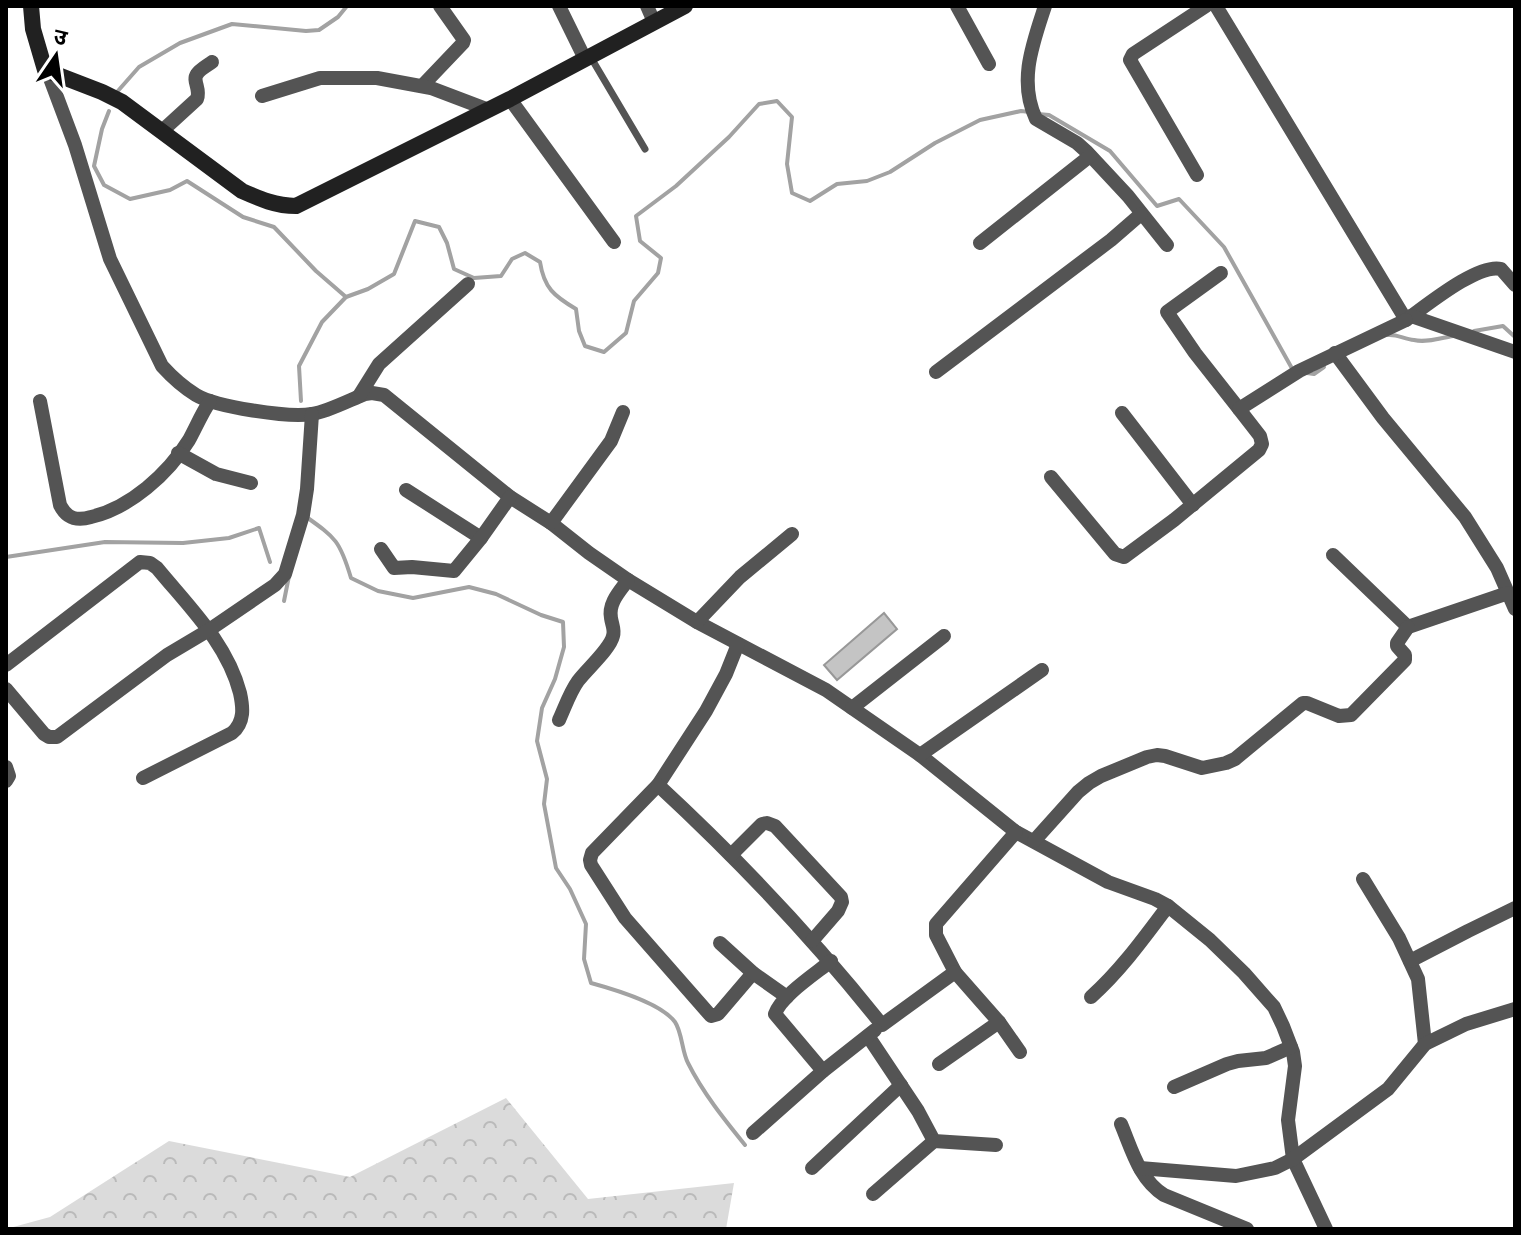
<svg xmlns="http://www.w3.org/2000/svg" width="1521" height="1235" font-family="Arial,'Noto Sans Devanagari',sans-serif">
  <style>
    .forest { fill: url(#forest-crowns) }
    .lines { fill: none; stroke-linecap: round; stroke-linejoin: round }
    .stream { stroke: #a2a2a2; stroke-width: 4 }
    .building { fill: #c4c4c4; stroke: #989898; stroke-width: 2 }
    .service { stroke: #545454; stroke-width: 7 }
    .minor { stroke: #545454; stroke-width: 14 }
    .secondary { stroke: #212121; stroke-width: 16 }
  </style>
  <defs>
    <pattern id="forest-crowns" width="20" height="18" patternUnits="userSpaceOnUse" patternTransform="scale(2)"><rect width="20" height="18" fill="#dbdbdb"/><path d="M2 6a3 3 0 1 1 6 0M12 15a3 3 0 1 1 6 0" fill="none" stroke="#bababa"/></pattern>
  </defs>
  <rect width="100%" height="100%" fill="#fff"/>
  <path class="forest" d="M506,1098L588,1199L734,1183L726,1229H6L50,1217L169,1141L350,1177Z"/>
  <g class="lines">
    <g class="stream">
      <path d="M117,92L139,67L180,43L232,24L306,31L319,30L338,17L347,6"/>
      <path d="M109,111L102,129L94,166L104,185L130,199L170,190L187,181L243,217L274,227L316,271L346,297"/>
      <path d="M1038,114L1049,115L1110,151L1157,206L1179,199L1224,247L1294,372"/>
      <path d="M1474,331L1503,326L1515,337"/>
      <path d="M1388,335C1397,334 1404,339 1414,340C1426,343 1441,338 1453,336"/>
      <path d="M1307,373L1314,374L1324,367"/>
      <path d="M301,401L299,366L322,322L346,297L368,289L394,274L415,221L439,227L447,243L454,269L474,278L501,276L512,259L525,253L540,262C544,288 554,296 576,309L579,331L585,346L604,352L626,333L634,301L658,273L661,258L640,241L636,216L676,186L729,137L759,104L777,101L792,117L787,164L792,193L810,201L837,184L867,181L890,172L935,143L980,120L1021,111L1030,112"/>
      <path d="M305,516C336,538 340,541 351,578L378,591L413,598L469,587L496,594L541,615L563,622L564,647L555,679L542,708L537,741L547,779L544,804L556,868L570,889L586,924L584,959L591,983C613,989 661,1003 675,1022C682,1032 682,1052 688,1063C703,1093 724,1119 745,1145"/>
      <path d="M6,557L105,542L183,543L229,538L259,528L270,562"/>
      <path d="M284,601L289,576"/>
    </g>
  </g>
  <path class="building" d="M884,613L897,629L837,680L824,665Z"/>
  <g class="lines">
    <path class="service" d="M590,56L645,149"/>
    <g class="minor">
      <path d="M559,6L585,59"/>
      <path d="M647,6L654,22"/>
      <path d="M957,6L989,64"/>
      <path d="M1045,6C1033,43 1018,81 1036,119L1077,143L1087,152L1128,196L1167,245"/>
      <path d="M1216,6L1406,320C1426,306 1478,263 1501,269L1515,285"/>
      <path d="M48,73L75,145L110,259L162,366C172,377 183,387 196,395C216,407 289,418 312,414C327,412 350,400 365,394L372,393L384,395L510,497L551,523L589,553L628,580L697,622L826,690L920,755L1016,832L1108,882L1155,899L1168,906L1210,940L1244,973L1274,1007L1283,1026L1293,1052L1295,1066L1288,1120L1293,1159L1326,1229"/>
      <path d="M422,86L463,43L464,40L440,6"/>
      <path d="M262,96L320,78H377L431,88L489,110"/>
      <path d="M510,99L614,242"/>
      <path d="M162,131L197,99C201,89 192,81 197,74C199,70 208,65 212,62"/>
      <path d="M1197,175L1130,60L1133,54L1206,6"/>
      <path d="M980,243L1090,156"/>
      <path d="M1221,273L1167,312L1195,353L1239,409"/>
      <path d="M1411,316L1515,352"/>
      <path d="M1335,353L1383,418L1465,517L1497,568L1515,609"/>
      <path d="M936,372L1111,240L1141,214"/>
      <path d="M359,396L379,364L468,284"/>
      <path d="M40,401L60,505C67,519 77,521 91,517C130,508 168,474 189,440C196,427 202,413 210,401"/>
      <path d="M1122,413L1193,505"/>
      <path d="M178,453L216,474L251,483"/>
      <path d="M1051,477L1115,554L1124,557L1174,520L1259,450L1262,444L1260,436L1239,409L1299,371L1406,320"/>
      <path d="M406,490L481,538"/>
      <path d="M551,523L611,441L623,412"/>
      <path d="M381,549L394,568L412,567L454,571L481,538L510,497"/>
      <path d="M1333,555L1408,627L1508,593"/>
      <path d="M697,622L740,577L792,534"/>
      <path d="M738,644L726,674L706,711L658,785L592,853L590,860L591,865L625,918L711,1016L718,1014L753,973"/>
      <path d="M6,665L140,562L150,563L157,568C189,607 227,643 240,693C243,707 245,722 232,733L143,778"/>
      <path d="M6,689L44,734L49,737H57L167,655L209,630L275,585L285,574L303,515L307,489L312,414"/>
      <path d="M852,708L944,636"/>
      <path d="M559,720C565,707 570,692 578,681C587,669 610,649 613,636C615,630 612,625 611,618C608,603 620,591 628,580"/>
      <path d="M920,755L1042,670"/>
      <path d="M6,767L9,776L6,781"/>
      <path d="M658,785C738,859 814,939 882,1025L955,972L936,935V924L1016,832"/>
      <path d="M1034,841L1078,792L1089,783L1101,776L1147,757L1157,755L1165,756L1202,768L1226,763L1235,759L1303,703H1307L1339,716L1351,715L1405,660V655L1397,646V643L1408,627"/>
      <path d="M731,855L762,824L767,823L775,826L841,897L842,902L838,911L812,941"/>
      <path d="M1363,879L1399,938L1418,979L1425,1044"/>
      <path d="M720,943L753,973L787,997"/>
      <path d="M1410,961L1468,931L1515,908"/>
      <path d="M1091,997C1121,970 1144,938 1168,906"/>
      <path d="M999,1022L1020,1052"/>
      <path d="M868,1036L918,1111L934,1141L996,1145"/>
      <path d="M939,1064L999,1022L955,972"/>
      <path d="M823,1071L775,1014C781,996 815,974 831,961"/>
      <path d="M1174,1087L1227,1064L1238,1061L1266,1058L1291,1047"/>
      <path d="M1121,1124C1132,1150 1139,1179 1164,1195L1247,1229"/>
      <path d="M753,1133L823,1071L875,1030"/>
      <path d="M812,1168L901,1085"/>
      <path d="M1140,1168L1236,1176L1275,1168L1293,1159L1388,1089L1425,1044L1466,1024L1515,1009"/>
      <path d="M873,1194L934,1141"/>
    </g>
    <path class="secondary" d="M31,6L33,29L45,70L102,92L122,102L242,191C260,199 276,206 296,206L510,99L685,6"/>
  </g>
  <rect width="1521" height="1235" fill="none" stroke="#000000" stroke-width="16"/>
  <g transform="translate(56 56) rotate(13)" stroke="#ffffff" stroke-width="6" paint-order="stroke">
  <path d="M0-6L14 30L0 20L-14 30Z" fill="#000000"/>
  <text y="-12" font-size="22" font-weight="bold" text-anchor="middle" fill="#000000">उ</text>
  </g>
</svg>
